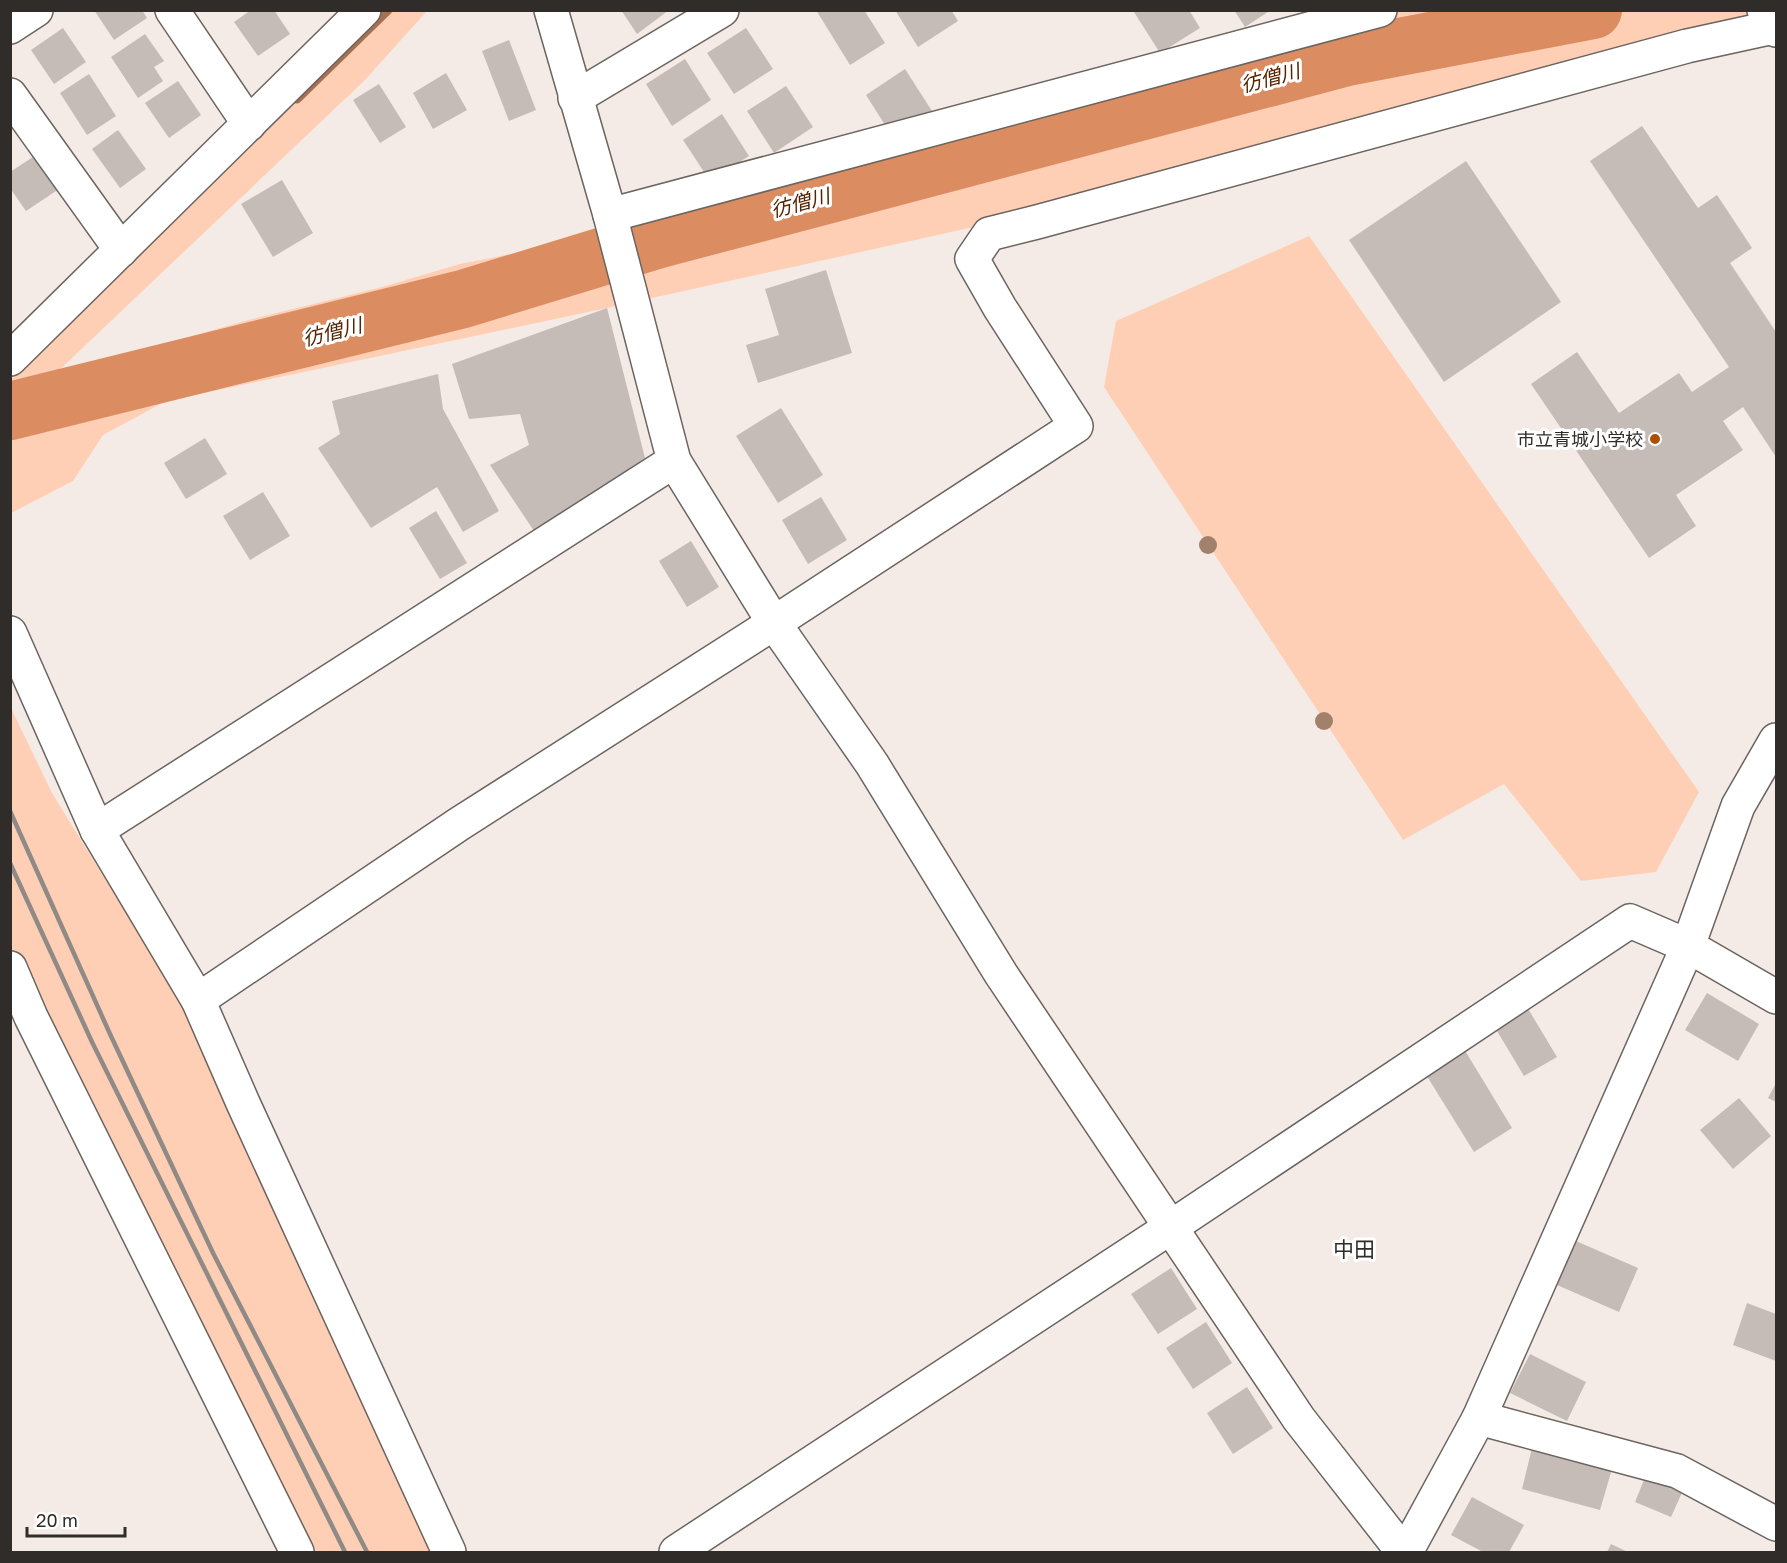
<svg xmlns="http://www.w3.org/2000/svg" width="1787" height="1563" font-family="'Golos Text','Noto Sans JP',sans-serif">
  <style>
    .green { fill: #fecfb5 }
    .lines { fill: none; stroke-linecap: round; stroke-linejoin: round }
    .stream { stroke: #a77050; stroke-width: 9 }
    .river { stroke: #db8d61; stroke-width: 58 }
    .building { fill: #c5bcb8 }
    .minor-casing { stroke: #6b6460; stroke-width: 36 }
    .tertiary-casing { stroke: #6b6460; stroke-width: 36 }
    .minor { stroke: #fff; stroke-width: 33 }
    .tertiary { stroke: #fff; stroke-width: 33 }
    .rail { stroke: #908a86; stroke-width: 4.5 }
    .tree { fill: #a2816c }
    .poi-dot { fill: #ad4e00; stroke: #fff; stroke-width: 2 }
    .labels { text-anchor: middle; dominant-baseline: central; stroke-width: 6; stroke-linejoin: round; paint-order: stroke }
    .poi-label { font-size: 18px; fill: #2f2c2a; stroke: #fff; text-anchor: end }
    .water-label { font-size: 20px; font-style: italic; fill: #552401; stroke: #fff }
    .quarter-label { font-size: 21px; fill: #2f2c2a; stroke: #fff }
  </style>
  <rect width="100%" height="100%" fill="#f4ebe6"/>
  <g class="green">
    <path d="M345,11H427L364,81L53,376L248,320L382,287L460,264L629,231L744,179L1389,11H1776L1218,173L607,308L166,401L103,435L73,481L11,513V347Z"/>
    <path d="M1309,236L1699,792L1656,872L1581,881L1504,784L1403,840L1104,387L1116,321Z"/>
    <path d="M10,706L52,793L243,1103L449,1552H298L62,1049L11,951Z"/>
  </g>
  <g class="lines">
    <path class="stream" d="M297,99L388,10"/>
    <path class="river" d="M10,411L463,299L656,240L1347,57L1593,10"/>
  </g>
  <g class="building">
    <path d="M94,10H142L147,18L114,40Z"/>
    <path d="M251,10H274L290,34L258,56L234,22Z"/>
    <path d="M621,10H669L637,34Z"/>
    <path d="M816,10H864L885,43L850,65Z"/>
    <path d="M895,10H951L958,21L918,47Z"/>
    <path d="M1136,10H1189L1200,28L1160,53L1134,12Z"/>
    <path d="M1234,10H1271L1245,27Z"/>
    <path d="M63,28L86,62L54,84L31,50Z"/>
    <path d="M746,28L773,69L734,94L707,53Z"/>
    <path d="M145,34L164,61L154,67L163,81L138,98L111,57Z"/>
    <path d="M509,40L536,110L509,121L482,51Z"/>
    <path d="M685,59L711,100L672,126L646,84Z"/>
    <path d="M905,69L932,111L892,136L866,95Z"/>
    <path d="M446,73L467,110L433,129L413,93Z"/>
    <path d="M89,74L116,116L87,135L60,93Z"/>
    <path d="M178,81L201,115L169,138L145,103Z"/>
    <path d="M379,84L406,127L380,143L353,100Z"/>
    <path d="M786,86L813,127L774,153L747,111Z"/>
    <path d="M722,114L749,156L710,181L683,140Z"/>
    <path d="M1642,126L1698,208L1717,195L1752,248L1730,263L1776,332V457L1743,407L1723,421L1743,450L1676,495L1696,526L1649,558L1531,384L1577,352L1619,413L1679,373L1692,392L1729,367L1590,161Z"/>
    <path d="M118,130L146,169L120,188L92,149Z"/>
    <path d="M36,155L59,189L26,211L10,188V172Z"/>
    <path d="M1466,161L1561,302L1444,382L1349,240Z"/>
    <path d="M282,180L313,233L273,257L241,204Z"/>
    <path d="M826,270L852,353L758,383L746,345L779,335L765,289Z"/>
    <path d="M607,308L645,458L538,537L490,465L529,445L520,414L469,419L452,364Z"/>
    <path d="M438,374L443,409L499,511L463,532L437,487L371,528L318,448L340,434L332,401Z"/>
    <path d="M781,408L823,475L778,503L736,436Z"/>
    <path d="M205,438L227,474L186,499L164,463Z"/>
    <path d="M263,492L290,536L250,560L223,516Z"/>
    <path d="M821,497L847,540L808,564L782,520Z"/>
    <path d="M436,511L467,563L440,579L409,528Z"/>
    <path d="M691,541L719,587L687,607L659,561Z"/>
    <path d="M1707,993L1759,1024L1738,1061L1685,1030Z"/>
    <path d="M1527,1007L1557,1057L1524,1076L1494,1026Z"/>
    <path d="M1464,1049L1512,1128L1474,1152L1425,1073Z"/>
    <path d="M1776,1083V1102L1768,1098Z"/>
    <path d="M1739,1098L1771,1136L1733,1169L1700,1130Z"/>
    <path d="M1576,1241L1638,1268L1619,1312L1557,1285Z"/>
    <path d="M1171,1268L1197,1309L1158,1334L1131,1294Z"/>
    <path d="M1747,1303L1776,1314V1361L1733,1345Z"/>
    <path d="M1206,1322L1232,1363L1193,1389L1166,1348Z"/>
    <path d="M1530,1354L1586,1382L1567,1421L1510,1393Z"/>
    <path d="M1247,1387L1273,1428L1233,1454L1207,1413Z"/>
    <path d="M1532,1448L1612,1469L1600,1510L1522,1489Z"/>
    <path d="M1648,1470L1685,1486L1671,1517L1635,1502Z"/>
    <path d="M1472,1497L1524,1525L1509,1552H1483L1451,1535Z"/>
    <path d="M1611,1544L1628,1552H1607Z"/>
  </g>
  <g class="lines">
    <defs>
      <g id="minor">
        <path d="M172,10L249,124"/>
        <path d="M551,10L610,215L674,461L774,623L872,764L1001,974L1299,1419L1403,1552"/>
        <path d="M10,27L36,10"/>
        <path d="M10,95L121,250"/>
        <path d="M575,98L722,10"/>
        <path d="M610,215L1380,10"/>
        <path d="M10,359L364,10"/>
        <path d="M10,633L97,830L198,1000L243,1103L449,1552"/>
        <path d="M97,830L674,461"/>
        <path d="M10,968L31,1017L297,1552"/>
        <path d="M198,1000L459,824L774,623L1076,426L1000,308L972,259L989,234L1037,222L1687,46L1774,27"/>
        <path d="M1479,1418L1677,1471L1776,1524"/>
        <path d="M676,1552L1171,1227L1630,921L1688,946L1776,997"/>
        <path d="M1406,1552L1479,1418L1688,946L1738,806L1776,740"/>
      </g>
      <path id="tertiary" d="M1764,10L1776,30"/>
    </defs>
    <use href="#minor" class="minor-casing"/>
    <use href="#tertiary" class="tertiary-casing"/>
    <use href="#minor" class="minor"/>
    <use href="#tertiary" class="tertiary"/>
    <g class="rail">
      <path d="M10,811L110,1034L213,1253L367,1552"/>
      <path d="M10,863L92,1042L345,1552"/>
    </g>
  </g>
  <g class="tree">
    <circle cx="1208" cy="545" r="9"/>
    <circle cx="1324" cy="721" r="9"/>
  </g>
  <circle class="poi-dot" cx="1655" cy="439" r="6"/>
  <g class="labels">
    <g class="poi-label">
      <text x="1643" y="439">市立青城小学校</text>
    </g>
    <g class="water-label">
      <text transform="translate(1270 77) rotate(-15)">彷僧川</text>
      <text transform="translate(800 202) rotate(-15)">彷僧川</text>
      <text transform="translate(332 331) rotate(-14)">彷僧川</text>
    </g>
    <g class="quarter-label">
      <text x="1354" y="1249">中田</text>
    </g>
  </g>
  <rect width="1787" height="1563" fill="none" stroke="#2f2c2a" stroke-width="24"/>
  <path d="M27 1527v9h98v-9" fill="none" stroke="#2f2c2a" stroke-width="3"/>
  <text x="36" y="1527" font-size="18" fill="#2f2c2a" stroke="#ffffff" stroke-width="4.5" paint-order="stroke">20 m</text>
</svg>
